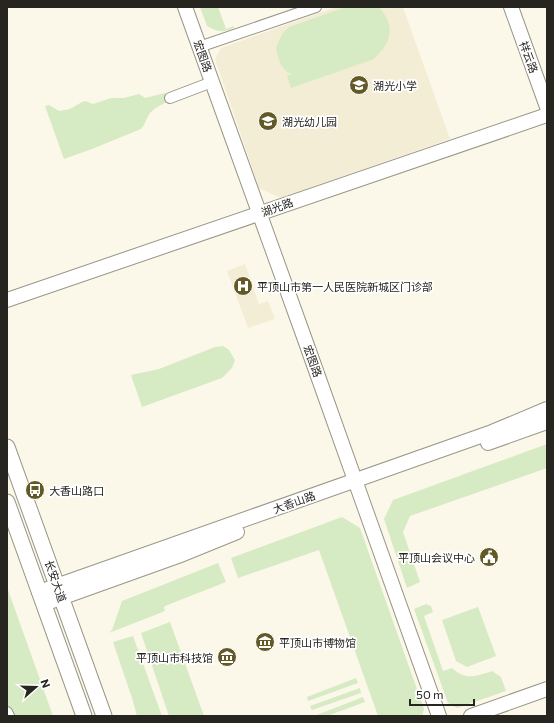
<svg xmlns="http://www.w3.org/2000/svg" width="554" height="723" font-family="Commissioner,'Noto Sans SC',sans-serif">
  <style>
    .built { fill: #f3edd6 }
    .green { fill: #d6eac3 }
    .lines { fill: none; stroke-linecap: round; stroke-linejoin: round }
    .street-casing { stroke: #999587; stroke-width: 12 }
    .secondary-casing { stroke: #999587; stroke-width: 16 }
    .primary-casing { stroke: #999587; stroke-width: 17 }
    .street { stroke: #fff; stroke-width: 10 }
    .secondary { stroke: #fff; stroke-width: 14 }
    .primary { stroke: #fff; stroke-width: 15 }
    .labels { text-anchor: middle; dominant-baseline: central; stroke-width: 3.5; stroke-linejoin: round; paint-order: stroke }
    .street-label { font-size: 11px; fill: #262520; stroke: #fff }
    .poi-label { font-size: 11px; fill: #262520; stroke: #fff; text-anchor: start }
  </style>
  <rect width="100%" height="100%" fill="#fcf8e9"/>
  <g class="built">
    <path d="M336,7H403L450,139L280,198L259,188L215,59L221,48Z"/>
    <path d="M245,264L259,304L268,301L275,319L248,328L227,271Z"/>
  </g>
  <g class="green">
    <path d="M200,7H218L226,29L234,26V28C221,33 219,32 207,26Z"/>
    <path d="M346,7H379C396,27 392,41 374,59L291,88L287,76L292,74C281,71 278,58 276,48L282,34L289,27Z"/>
    <path d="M165,93L169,101C163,104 156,107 151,112C147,116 146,123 141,129L92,149L64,159L45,106L49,105L59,111L70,109L82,102L85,101L93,104L111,98H124L139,94L145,98Z"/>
    <path d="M223,346L229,350L235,360L232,368L222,378L142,407L131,375L159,369L215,347Z"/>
    <path d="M547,444V468L410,516L403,532L420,582L407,588L384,519L393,500Z"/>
    <path d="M342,517L360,528L424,709L422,716H378L319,550L238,578L231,558Z"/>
    <path d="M218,563L226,582L165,606L164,608L165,611L109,633L112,630L122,601Z"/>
    <path d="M7,587L53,716H7Z"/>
    <path d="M426,604L431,606L433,612L424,616L443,671L452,668C466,681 477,676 492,671L501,677L506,691L457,708L448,703L414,609Z"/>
    <path d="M478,607L496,656L467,667L456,661L442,620Z"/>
    <path d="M170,622L204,716H169L141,633Z"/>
    <path d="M133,636L162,716H137L132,698L113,642Z"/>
    <path d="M356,678L358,683L308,701L307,697Z"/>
    <path d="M360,688L361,693L312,710L310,706Z"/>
    <path d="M363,697L365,702L327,716H314Z"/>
  </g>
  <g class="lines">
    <defs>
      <g id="street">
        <path d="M199,47L316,7"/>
        <path d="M170,98L212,82"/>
        <path d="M7,712L9,716"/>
      </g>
      <g id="secondary">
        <path d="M185,7L304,337L439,716"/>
        <path d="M511,7L547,107"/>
        <path d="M7,300L547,115"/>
        <path d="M488,443L547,422"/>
        <path d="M39,592L492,432L547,409"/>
        <path d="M44,604L178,556L237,532"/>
        <path d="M471,716L547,689"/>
      </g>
      <g id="primary">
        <path d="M7,447L104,716"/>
        <path d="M7,502L84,716"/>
      </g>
    </defs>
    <use href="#street" class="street-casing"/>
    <use href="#secondary" class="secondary-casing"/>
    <use href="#primary" class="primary-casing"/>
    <use href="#street" class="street"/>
    <use href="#secondary" class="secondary"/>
    <use href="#primary" class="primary"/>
  </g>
  <defs>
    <symbol id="school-disc" viewBox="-11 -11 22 22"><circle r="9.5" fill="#625926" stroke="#fff"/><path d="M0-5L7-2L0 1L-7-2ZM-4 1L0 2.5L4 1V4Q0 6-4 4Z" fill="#fff"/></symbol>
    <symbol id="hospital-disc" viewBox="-11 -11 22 22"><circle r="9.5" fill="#625926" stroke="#fff"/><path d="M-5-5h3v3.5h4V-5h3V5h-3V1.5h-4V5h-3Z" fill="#fff"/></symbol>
    <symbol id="bus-disc" viewBox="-11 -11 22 22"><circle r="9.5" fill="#625926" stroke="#fff"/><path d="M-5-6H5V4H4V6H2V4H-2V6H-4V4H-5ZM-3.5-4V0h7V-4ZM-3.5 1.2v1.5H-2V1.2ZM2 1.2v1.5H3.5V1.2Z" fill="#fff"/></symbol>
    <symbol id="civic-disc" viewBox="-11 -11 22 22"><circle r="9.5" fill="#625926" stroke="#fff"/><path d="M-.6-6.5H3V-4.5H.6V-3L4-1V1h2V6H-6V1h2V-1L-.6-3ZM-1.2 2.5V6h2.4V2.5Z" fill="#fff"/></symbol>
    <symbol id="museum-disc" viewBox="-11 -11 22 22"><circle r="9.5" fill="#625926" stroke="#fff"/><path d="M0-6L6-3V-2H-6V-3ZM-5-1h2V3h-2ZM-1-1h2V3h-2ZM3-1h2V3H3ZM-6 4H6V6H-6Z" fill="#fff"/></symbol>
  </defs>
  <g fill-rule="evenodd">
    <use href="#school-disc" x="348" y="74" width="22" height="22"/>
    <use href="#school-disc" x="257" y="110" width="22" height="22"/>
    <use href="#hospital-disc" x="232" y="275" width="22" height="22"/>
    <use href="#bus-disc" x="24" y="479" width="22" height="22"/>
    <use href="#civic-disc" x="478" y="546" width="22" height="22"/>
    <use href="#museum-disc" x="254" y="631" width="22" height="22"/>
    <use href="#museum-disc" x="216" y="646" width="22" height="22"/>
  </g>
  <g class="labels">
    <g class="street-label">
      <text transform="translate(203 56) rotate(70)">宏图路</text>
      <text transform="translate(529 57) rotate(70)">祥云路</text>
      <text transform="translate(277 207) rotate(-20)">湖光路</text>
      <text transform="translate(313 361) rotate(70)">宏图路</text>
      <text transform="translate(294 502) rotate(-20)">大香山路</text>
      <text transform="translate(56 581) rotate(71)">长安大道</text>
    </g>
    <g class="poi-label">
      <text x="373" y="85">湖光小学</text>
      <text x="282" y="121">湖光幼儿园</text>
      <text x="257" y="286">平顶山市第一人民医院新城区门诊部</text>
      <text x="49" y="490">大香山路口</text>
      <text x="475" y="557" text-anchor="end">平顶山会议中心</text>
      <text x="279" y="642">平顶山市博物馆</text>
      <text x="213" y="657" text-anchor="end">平顶山市科技馆</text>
    </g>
  </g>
  <rect width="554" height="723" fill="none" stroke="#262520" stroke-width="16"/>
  <g transform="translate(36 687) rotate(70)" stroke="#ffffff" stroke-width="3" paint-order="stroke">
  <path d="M0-3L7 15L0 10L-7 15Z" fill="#262520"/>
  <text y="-6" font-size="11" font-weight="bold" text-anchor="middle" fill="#262520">N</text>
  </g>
  <path d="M410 699v6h64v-6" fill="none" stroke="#262520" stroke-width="2"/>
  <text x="416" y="699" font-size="12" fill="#262520" stroke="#ffffff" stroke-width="3" paint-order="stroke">50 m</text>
</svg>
